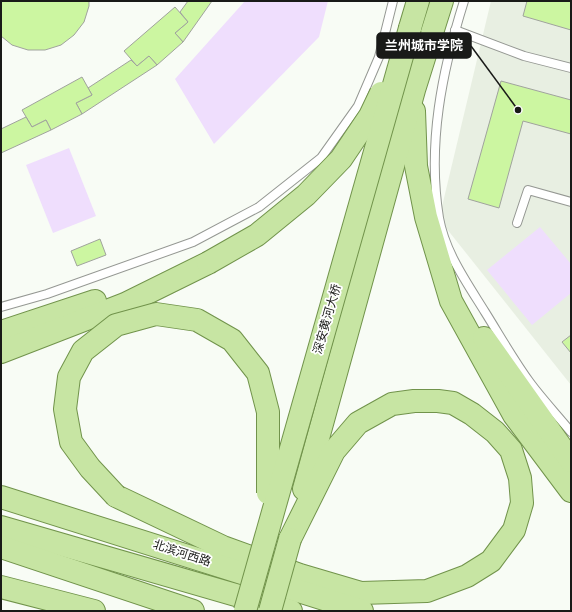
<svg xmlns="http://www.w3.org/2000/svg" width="572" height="612" font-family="'DM Sans','Noto Sans SC',sans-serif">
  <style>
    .built { fill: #e8efe2 }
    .green { fill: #efdefd }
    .building { fill: #ccf6a1; stroke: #a0a39d }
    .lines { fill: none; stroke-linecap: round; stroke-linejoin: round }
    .lane-casing { stroke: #959893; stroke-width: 10 }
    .primary-casing { stroke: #71934b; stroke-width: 24 }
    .lane { stroke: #fff; stroke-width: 8 }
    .primary { stroke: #c7e5a3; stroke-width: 22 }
    .primary-bridge-casing { stroke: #71934b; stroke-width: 24; stroke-linecap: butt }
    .primary-bridge { stroke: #c7e5a3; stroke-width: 22 }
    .labels { text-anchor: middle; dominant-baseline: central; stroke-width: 3.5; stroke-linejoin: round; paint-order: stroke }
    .street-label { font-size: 12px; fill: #191a18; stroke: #fff }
    .leader { fill: none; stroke: #191a18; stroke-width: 1.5 }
    .callout-dot { fill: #191a18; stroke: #fff; stroke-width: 1.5 }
    .callout { fill: #191a18; stroke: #191a18; stroke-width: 1.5 }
    .callout-label { font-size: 13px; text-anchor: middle; font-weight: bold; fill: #fff }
  </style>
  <rect width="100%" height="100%" fill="#f8fcf5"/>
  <path class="built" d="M491,1H571V385L439,219Z"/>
  <g class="green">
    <path d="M245,1H328L319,37L214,144L175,79Z"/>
    <path d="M69,148L96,216L53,233L26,165Z"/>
    <path d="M540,227L571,264V293L532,325L487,270Z"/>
  </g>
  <g class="building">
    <path d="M1,1H89V6L84,22L74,35L61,45L45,50H28L12,45L1,36Z"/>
    <path d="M188,1H212L183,42L175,33L188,22L180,12Z"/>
    <path d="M527,1H571V30L523,16Z"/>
    <path d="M175,7L188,22L175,33L183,42L157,65L149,56L137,66L124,51Z"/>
    <path d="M149,56L157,65L82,114L76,103L92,95L88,88L131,60L137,66Z"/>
    <path d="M82,77L92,95L76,103L82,114L51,130L46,120L32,127L22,110Z"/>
    <path d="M501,81L571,100V134L523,121L499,208L468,199Z"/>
    <path d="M26,117L32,127L46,120L51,130L1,153V129Z"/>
    <path d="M100,239L106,255L77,266L71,251Z"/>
    <path d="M571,335V353L562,342Z"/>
  </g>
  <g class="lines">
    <defs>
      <g id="lane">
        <path d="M464,1C442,71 427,144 439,218C445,252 467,283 485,312C500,336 514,361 531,384C543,400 558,416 571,432"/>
        <path d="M455,30L524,56L571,68"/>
        <path d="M517,223L528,190L571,202"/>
        <path d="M1,307L47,294L193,242L259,207L321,158L358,106L379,57L393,1"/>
      </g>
      <g id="primary">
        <path d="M410,28L418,1"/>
        <path d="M414,111L416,166L426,217L451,301L514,415L571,491"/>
        <path d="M1,332L95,301"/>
        <path d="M484,338L571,461"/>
        <path d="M1,352L125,304L208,263"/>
        <path d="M304,489L414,90L442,1"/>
        <path d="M116,496L223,547L300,575L361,593L427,591L467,576L491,561L514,530L522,503L520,478L511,450L495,432L472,414L453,403L438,401H414L392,404L358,423L334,451L290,539"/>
        <path d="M1,497L362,611"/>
        <path d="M1,527L291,611"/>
        <path d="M1,547L193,611"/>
        <path d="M1,587L94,611"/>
      </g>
    </defs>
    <use href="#lane" class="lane-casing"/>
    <use href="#primary" class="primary-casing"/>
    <use href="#lane" class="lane"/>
    <use href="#primary" class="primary"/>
    <defs>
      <g id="primary-bridge">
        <path d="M208,263L257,235L306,195L341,159L370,116L381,93"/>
        <path d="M116,496L90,468L71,442L65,409L69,377L83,351L116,325L156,314L197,320L232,340L258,373L268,412V493"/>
        <path d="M245,611L410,28"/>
        <path d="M270,611L290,539"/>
      </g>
    </defs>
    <use href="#primary-bridge" class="primary-bridge-casing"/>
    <use href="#primary-bridge" class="primary-bridge"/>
  </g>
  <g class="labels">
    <g class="street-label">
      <text transform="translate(327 319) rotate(-74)">深安黄河大桥</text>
      <text transform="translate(182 553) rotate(18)">北滨河西路</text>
    </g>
  </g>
  <path class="leader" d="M518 110L471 46"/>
  <circle class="callout-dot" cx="518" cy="110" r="4"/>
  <rect class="callout" x="377" y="33" width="94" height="25" rx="4"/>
  <g class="callout-label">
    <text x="424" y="50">兰州城市学院</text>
  </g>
  <rect width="572" height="612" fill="none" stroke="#191a18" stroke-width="4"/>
</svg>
